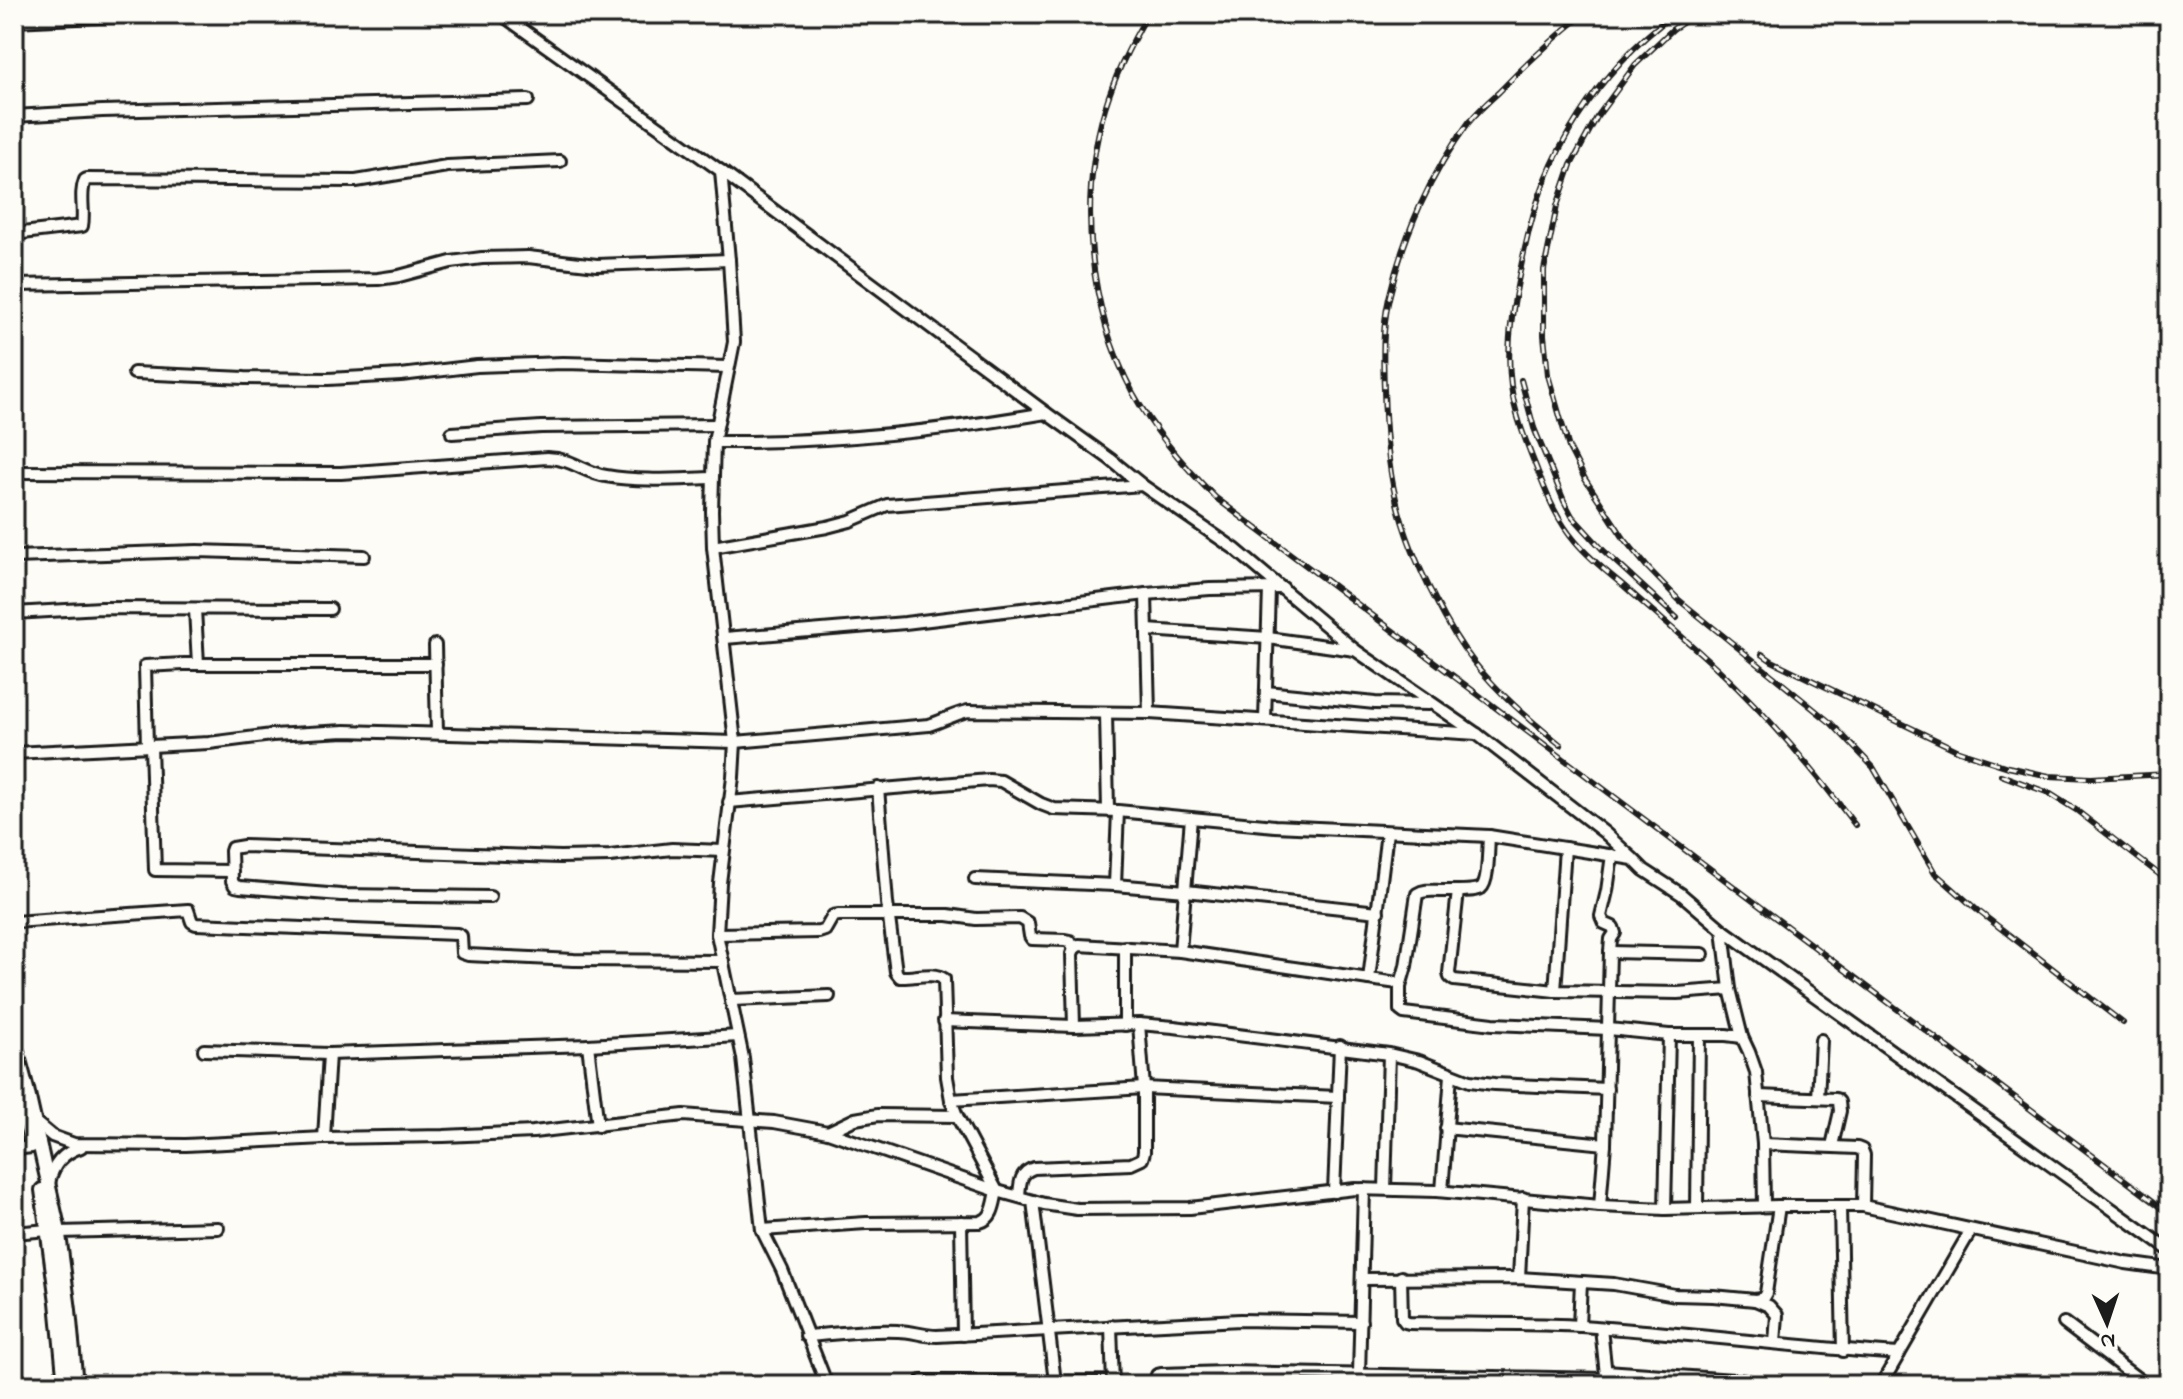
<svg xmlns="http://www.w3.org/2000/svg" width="2183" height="1399" font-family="'Indie Flower',sans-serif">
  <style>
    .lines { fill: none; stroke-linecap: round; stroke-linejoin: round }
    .minor-casing { stroke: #1c1c1c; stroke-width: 16 }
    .major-casing { stroke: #1c1c1c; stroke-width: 18 }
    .minor { stroke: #fdfcf7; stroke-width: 10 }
    .major { stroke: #fdfcf7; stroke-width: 12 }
    .rail-casing { stroke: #1c1c1c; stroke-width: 6 }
    .rail { stroke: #fdfcf7; stroke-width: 3; stroke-dasharray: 9; stroke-linecap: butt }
  </style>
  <rect width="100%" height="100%" fill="#fdfcf7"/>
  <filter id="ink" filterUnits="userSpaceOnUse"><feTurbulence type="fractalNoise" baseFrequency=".0125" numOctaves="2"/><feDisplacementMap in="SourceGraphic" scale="16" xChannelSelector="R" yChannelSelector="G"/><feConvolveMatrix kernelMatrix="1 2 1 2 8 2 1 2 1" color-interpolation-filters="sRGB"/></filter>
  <g filter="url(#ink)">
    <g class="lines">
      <defs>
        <g id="minor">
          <path d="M501,14L721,171L729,260L734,342L714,442L712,511L713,547L735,742L733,777L720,883L717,934L743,1058L762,1230L782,1270L827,1385"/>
          <path d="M14,21L162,14"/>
          <path d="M14,116L102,111L528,100"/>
          <path d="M721,171L1046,413L1110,459L1142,485L1235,549L1355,650L1477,734L1605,833L1632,858"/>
          <path d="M14,234L82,226C85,211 79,194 85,180L87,179L356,181L447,166L560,161"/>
          <path d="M14,285L378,279L399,276L451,262L482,258L528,257L597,265L729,260"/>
          <path d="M134,373L245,378L328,379L401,375L477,366L563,363L728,367"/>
          <path d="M452,433L541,427L717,425"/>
          <path d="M714,442C826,443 936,432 1046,413"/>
          <path d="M14,472L341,473L547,458C574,459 582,472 606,476C640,482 677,479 712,478"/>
          <path d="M713,547L827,527L850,521L887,505L1142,485"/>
          <path d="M14,557L197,551L364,556"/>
          <path d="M1146,594L1149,713"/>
          <path d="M195,609L198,664"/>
          <path d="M14,613L101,608L330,609"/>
          <path d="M1147,630L1268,638L1355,650"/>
          <path d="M725,638L905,623L1146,594L1210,589L1283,588"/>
          <path d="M435,645L437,733"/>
          <path d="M1266,692L1375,703L1429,704"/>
          <path d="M1106,713L1108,810"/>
          <path d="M1265,720L1269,589"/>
          <path d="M147,746L145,666L184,664H436"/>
          <path d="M151,746L155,870L232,871"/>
          <path d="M14,753L209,743L272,735L345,731L735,742L929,725C943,721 954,714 968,711L1149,713L1477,734"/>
          <path d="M729,802L989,780L1001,781L1041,804L1054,809L1118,811L1275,826L1489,836L1633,859L1644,870L1681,894L1723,930L2169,1250"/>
          <path d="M1387,832L1369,979L1398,983L1400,987V1010L1404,1013L1493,1024L1609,1029L1669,1035H1726L1742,1037"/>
          <path d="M975,879L1115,885L1186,891L1378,912"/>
          <path d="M1115,885L1118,811"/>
          <path d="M1458,891L1449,973L1450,977L1454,980L1555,991L1678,993L1730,989"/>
          <path d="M490,897L341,895L240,887L235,886L232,881L231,851L232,848L244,846L560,857L610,856L672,849L723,851"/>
          <path d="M14,922L188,910L192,922L196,924L457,934L461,936L462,953L468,955L574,960L723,961"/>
          <path d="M1723,930L1730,989L1742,1037L1749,1052L1756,1072L1763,1144L1764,1206"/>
          <path d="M717,934L819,932L825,930L833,916L839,915H948L976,919L1020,918L1028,923L1030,936L1032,939L1065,940L1070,941L1074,949"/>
          <path d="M1180,951L1191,818"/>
          <path d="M1610,952L1703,954"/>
          <path d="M1400,987L1406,966L1417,894C1425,889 1433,891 1442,891C1451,891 1475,892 1481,888C1489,882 1488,847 1489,836"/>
          <path d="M1555,991L1565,848"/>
          <path d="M732,1000L829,996"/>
          <path d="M944,1021L1074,1026L1139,1024L1174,1027L1389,1054L1419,1061L1470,1081L1494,1084L1607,1089"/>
          <path d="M1125,1025V947"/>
          <path d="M1074,1026L1072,954L1074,949L1079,945L1180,951L1369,979"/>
          <path d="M588,1045L598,1126"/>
          <path d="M204,1050L329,1054L588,1045L738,1036"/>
          <path d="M1758,1096L1836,1099L1839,1102L1840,1111L1832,1146"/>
          <path d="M1818,1098L1821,1040"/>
          <path d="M951,1100L1144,1088L1338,1097"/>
          <path d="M34,1121L52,1136L74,1144L186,1145L324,1138L444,1136L533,1132L684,1115L720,1118L774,1122L828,1132L997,1191L1044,1204L1077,1209L1190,1208L1355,1189L1437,1191L1600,1206L1665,1209L1779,1206H1863L2126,1263L2169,1269"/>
          <path d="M1446,1128L1605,1144"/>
          <path d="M828,1132L855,1119L878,1115L957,1116"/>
          <path d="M324,1138L329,1054"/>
          <path d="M1763,1144L1857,1148L1862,1150L1864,1155L1863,1206"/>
          <path d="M14,1149L32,1147"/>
          <path d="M49,1184C52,1166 62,1153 81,1147"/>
          <path d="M1385,1189L1389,1054"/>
          <path d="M1442,1191L1451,1075"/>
          <path d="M1334,1192L1340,1046"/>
          <path d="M1019,1196C1020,1183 1020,1172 1034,1168L1131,1164L1142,1159L1144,1152V1088L1139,1024"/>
          <path d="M1033,1201L1055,1382"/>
          <path d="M1600,1206L1605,1144L1610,952L1611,939L1615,933L1613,927L1604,923L1601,916L1607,891L1612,855"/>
          <path d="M1840,1206L1843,1351"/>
          <path d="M1697,1208L1699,1036"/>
          <path d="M1665,1209L1669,1035"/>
          <path d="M961,1222L963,1335"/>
          <path d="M762,1230L866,1223L980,1222C994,1218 994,1203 997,1191L957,1116L951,1100L947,1077L944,979C933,971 914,978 900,977L896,972L887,903L878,788"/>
          <path d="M59,1232L218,1228"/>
          <path d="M14,1233L48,1230"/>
          <path d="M1401,1277L1402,1318L1405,1322L1409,1323C1467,1324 1524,1323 1581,1326C1688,1333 1793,1347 1899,1354"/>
          <path d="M1519,1278L1523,1198"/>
          <path d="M1362,1279L1519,1278L1614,1284L1675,1295L1713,1296L1755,1300L1763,1298L1766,1293L1779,1206"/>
          <path d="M1755,1300L1769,1306L1777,1315L1775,1343"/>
          <path d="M2064,1323L2146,1385"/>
          <path d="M1111,1326L1113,1385"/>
          <path d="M1579,1326L1581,1282"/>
          <path d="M1601,1328L1606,1375"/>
          <path d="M806,1336C836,1334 868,1329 898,1331C912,1331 923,1336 937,1336L1240,1320L1361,1322"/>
          <path d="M1606,1371L1748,1381"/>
          <path d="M1359,1374L1364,1189"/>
          <path d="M922,1381L1113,1382"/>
          <path d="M1154,1385L1157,1375L1161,1374L1226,1372L1607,1379"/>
          <path d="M1881,1385L1971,1230"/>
        </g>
        <g id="major">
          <path d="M14,1041L27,1089L58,1227L69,1310L76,1385"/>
          <path d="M14,1078L30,1141"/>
          <path d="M42,1190L57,1302L65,1385"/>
        </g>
      </defs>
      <use href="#minor" class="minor-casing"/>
      <use href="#major" class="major-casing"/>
      <use href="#minor" class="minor"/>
      <use href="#major" class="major"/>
      <defs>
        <g id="rail">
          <path d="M1148,14C1131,43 1115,75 1105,108C1078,200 1088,308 1133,393C1155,433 1185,467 1216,498L2169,1213"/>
          <path d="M1674,14C1598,71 1544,154 1525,248C1515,293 1505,340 1511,386C1515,416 1527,444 1538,472C1548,497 1557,520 1575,541C1589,558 1607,572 1624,586C1655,614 1688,641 1719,670C1769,717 1814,770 1855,825"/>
          <path d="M1696,14L1673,29L1635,65L1597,117L1571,165L1557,206L1544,270V335L1548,375L1569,448L1585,479L1625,540L1648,568L1679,600L1831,723L1873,767L1935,873L1977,910L2123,1023"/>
          <path d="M1521,380L1534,428L1564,501L1572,516L1604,551L1677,618"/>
          <path d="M1762,654L1772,661L1959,751L2008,767L2049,776L2091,778L2169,774"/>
          <path d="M1561,745C1530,720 1498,693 1473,661C1458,642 1446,621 1435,599C1396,525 1386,472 1384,389C1383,359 1382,328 1389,298C1403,236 1431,173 1469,122C1478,111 1489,101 1499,92C1526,64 1554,38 1584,14"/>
          <path d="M2001,775L2049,793L2076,810L2169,882"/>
        </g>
      </defs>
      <use href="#rail" class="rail-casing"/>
      <use href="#rail" class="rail"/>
    </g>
  </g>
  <rect width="2183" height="1399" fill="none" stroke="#fdfcf7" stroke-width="48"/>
  <rect x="24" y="24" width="2135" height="1351" fill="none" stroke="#1c1c1c" stroke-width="3" filter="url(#ink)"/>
  <g transform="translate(2107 1323) rotate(177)" stroke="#fdfcf7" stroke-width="6" paint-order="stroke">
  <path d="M0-6L14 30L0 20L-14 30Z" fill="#1c1c1c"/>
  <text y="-12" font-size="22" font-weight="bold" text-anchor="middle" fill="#1c1c1c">N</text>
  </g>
</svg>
